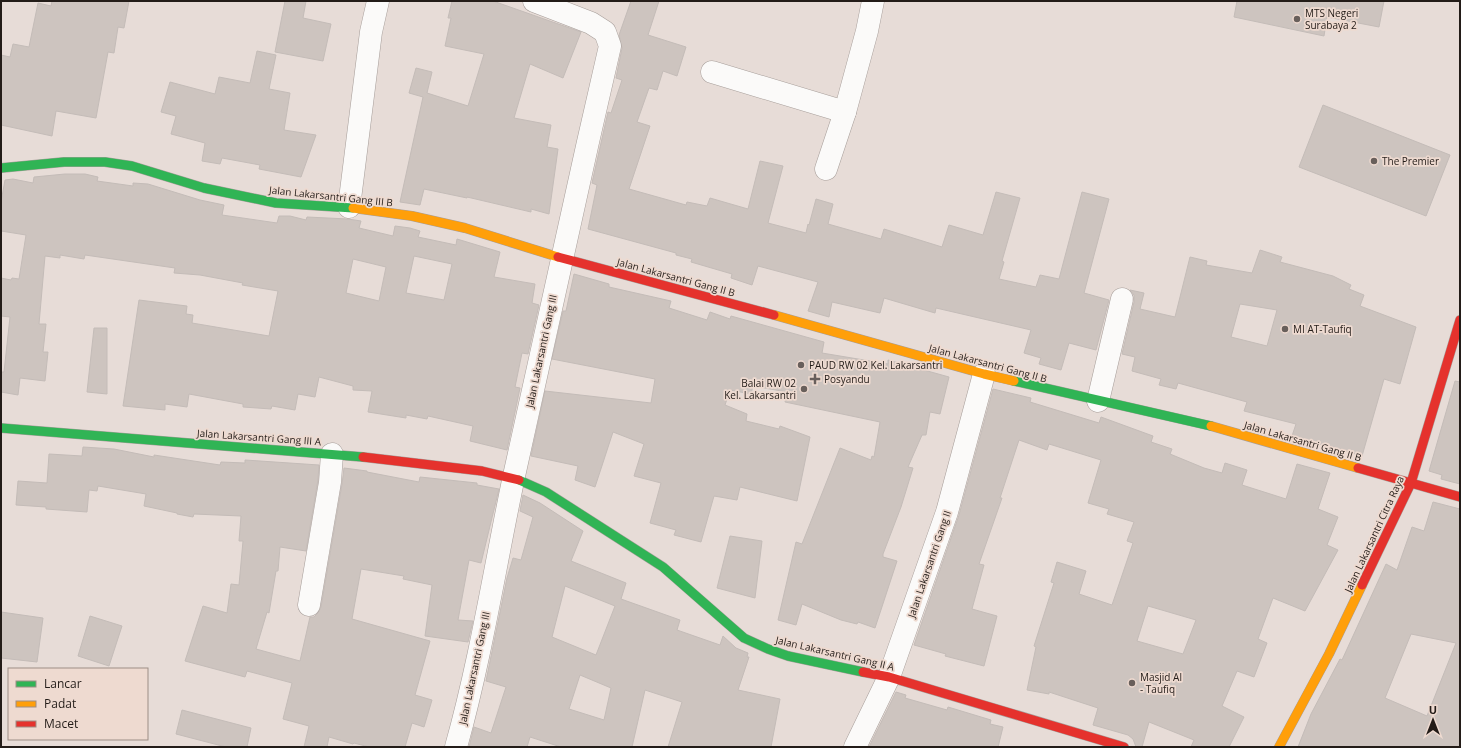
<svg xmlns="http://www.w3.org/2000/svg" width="1461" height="748" font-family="'Open Sans',sans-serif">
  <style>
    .building { fill: #cdc4bf; stroke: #c4bcb8; fill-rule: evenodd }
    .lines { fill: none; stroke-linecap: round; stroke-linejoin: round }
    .street-casing { stroke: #a79e9a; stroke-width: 23 }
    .fast-casing { stroke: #a79e9a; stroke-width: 10 }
    .slow-casing { stroke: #a79e9a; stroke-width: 10 }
    .jam-casing { stroke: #a79e9a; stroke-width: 10 }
    .street { stroke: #fbfaf9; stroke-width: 22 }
    .fast { stroke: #30b455; stroke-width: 9 }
    .slow { stroke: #ff9f0a; stroke-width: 9 }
    .jam { stroke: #e5322d; stroke-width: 9 }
    .poi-dot { fill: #685f5b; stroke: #eedad0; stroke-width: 1.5 }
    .labels { text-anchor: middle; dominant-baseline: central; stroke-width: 3.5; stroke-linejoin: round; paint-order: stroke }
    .poi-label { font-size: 10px; fill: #231c18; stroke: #eedad0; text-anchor: start }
    .street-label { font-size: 10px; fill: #231c18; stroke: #eedad0 }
  </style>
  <rect width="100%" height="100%" fill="#e7dcd7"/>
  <g class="building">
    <path d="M52,1H129L124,28L118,27L114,53L108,52L96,118L56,111L52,136L1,125V55L10,57L13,44L29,47L38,3L51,6Z"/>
    <path d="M285,1H306L303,18L331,24L323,61L275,52Z"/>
    <path d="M452,1H493L581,32L563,78L530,64L514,118L551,125L547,147L558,149L549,214L531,209V212L467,197V198L424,189L420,205L400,202L423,97L409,93L416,68L432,72L427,93L468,106L484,54L445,46L451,18H448Z"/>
    <path d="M631,1H659L648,35L686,47L677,76L663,71L657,90L649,88L637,122L650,126L629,189L686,205L687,202L707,206L710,198L748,209L760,161L783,166L768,223L806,233L808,224L809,225L816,199L833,204L828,224L881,239L884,229L942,247L949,225L983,235L996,192L1020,198L1002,261L1004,262L999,279L1036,287L1040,275L1059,279L1082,192L1109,199L1084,293L1109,300L1096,350L1069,343L1061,370L1039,364L1041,358L1024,353L1031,330L936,308L935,313L884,298L880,313L832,302L829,317L808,311L818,282L758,266L752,285L731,278L732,274L691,262L692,259L676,255V253L588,229L597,185L592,183L608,112L611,113L622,80L616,78L622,48L619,35Z"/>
    <path d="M1237,1H1384L1379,27L1327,17L1324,36L1234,17Z"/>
    <path d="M257,51L276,55L269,89L290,93L284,130L316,135L301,177L259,169L260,165L222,158L220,164L202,161L205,143L171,134L176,116L161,112L170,82L215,94L219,77L250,83Z"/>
    <path d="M1323,105L1450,155L1426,216L1299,167Z"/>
    <path d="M65,174H85L98,177L97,181L133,186V183L148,184L200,200L224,205L222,215L277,223L279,216H290L306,220L307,217L348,219L361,221L359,228L393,236L395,226L410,228L420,231L418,237L456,245L457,239L500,252L494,277L535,284L532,303L539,305L528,354L522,353L515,387L520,388L507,450L470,441L473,426L428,416L427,419L406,415V418L368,412L372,391L353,390V386L319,377L315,397L298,394L295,410L272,406L271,409L243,407V404L189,394L187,407L165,404V410L123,406L139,300L187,306L186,314L193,315L192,323L269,336L278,291L242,285L243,283L200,275L174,273L175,268L85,255L84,259L60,255V258L45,256L39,324H46L43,352H48L45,381L20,378L18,395L1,392V372H4L10,317L1,316V278L11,280L12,278L19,279L26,235L1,231V202L5,180L13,179L33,183L34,177ZM414,256L452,264L444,300L406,293ZM353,259L386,267L379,301L346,293Z"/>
    <path d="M1260,250L1282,257L1280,262L1333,276L1351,285L1349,289L1364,295L1360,306L1416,327L1400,384L1384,379L1362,456L1292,436L1296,424L1244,411L1247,402L1178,383L1176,389L1159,385L1161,379L1132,371L1135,357L1122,354L1134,302V295L1130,290L1144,293L1140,309L1175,317L1190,257L1207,261L1206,265L1252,273ZM1240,304L1277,310L1267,346L1231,337Z"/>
    <path d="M574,274L609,284V287L671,301L669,308L707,320L710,312L730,319L731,316L824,342L822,353L888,364V360L949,377L940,414L930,412L926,435H922L908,467L913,468L901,507L883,554V557L897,561L875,628L858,622L857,624L841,620L802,604L796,625L778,620L796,542L802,544L840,448L871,460L872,456L874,457L880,422L785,402L787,392L753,386L751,394L730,390L725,405L747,414L746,421L779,429L780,426L810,437L797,501L740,487L737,500L714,496L701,542L674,535L676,530L650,523L661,483L634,476L644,444L613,432L595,487L575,480L578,466L531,456L545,391L651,403L655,379L552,359L563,311H566Z"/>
    <path d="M94,328H107V394L87,392Z"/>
    <path d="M1455,381L1460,382V484L1441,479L1442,475L1429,471Z"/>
    <path d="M993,389L1031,398L1030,402L1099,423L1101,417L1153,436L1151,442L1172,449L1170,454L1204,468L1222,473L1225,463L1247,470L1242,485L1286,499L1297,464L1330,473L1318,509L1338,517L1327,545L1338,550L1305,611L1273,598L1258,639L1267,643L1254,677L1237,671L1222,706L1244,717L1229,747H1191L1194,740L1149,722L1142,747H1136L1133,739L1128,735L1093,725L1098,708L1049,692V694L1027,690L1036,647L1034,646L1054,583L1051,582L1057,562L1086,571L1079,594L1112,605L1133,543L1127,541L1134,522L1107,514L1109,509L1088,503L1101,460L1049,444L1047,450L1019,440L1000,498H1002L979,564L984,565L972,609L997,616L984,666L945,656L946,654L914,645L959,515ZM1148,606L1196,620L1183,654L1137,641Z"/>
    <path d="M83,447L114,449L154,457V455L220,465L221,462L245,463V460L319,465L318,480L306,551L280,547L278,571H276L269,613L267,612L256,649L300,661L310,617H314L318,613L321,607L342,484L344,468L367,471V472L419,482L420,477L477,483V485L499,489L481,563L469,560L458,620L473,621L468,642L425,636L432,585L403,579L404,576L361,569L352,619L430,641L415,695L432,700L424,727L412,723L405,747H369L354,743L353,744L329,737L327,747H304L309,726L283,719L292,683L247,671L245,677L185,661L203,606L227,613L231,584L239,585L243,541H239L241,516L194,514L193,517L177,514V513L144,506L146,494L98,486L97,491L89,490L87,512L46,509V507L16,505L18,481L47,483L49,454L82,456Z"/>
    <path d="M523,495L540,503L583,531L571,561L626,583L621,599L680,620L677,630L720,645L723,636L736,648L748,653L747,657H749L738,690L780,699L771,747H668L682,702L645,690L632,747H561L530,737L527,747H469L474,727L491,733L506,687L486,681L507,578L513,558L521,560L533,517L520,511ZM565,586L615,606L596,655L552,637ZM580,675L611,688L604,720L569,709Z"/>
    <path d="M1433,502L1460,509V747H1298L1311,714L1340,659L1342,660L1386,564L1397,570L1412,527L1424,531ZM1411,634L1456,643L1427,716L1385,698Z"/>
    <path d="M730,536L762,541L755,598L717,588Z"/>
    <path d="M1,612L43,618L37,662L1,658Z"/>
    <path d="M90,616L122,626L109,666L78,656Z"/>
    <path d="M896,692L906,695L905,698L947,710L948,707L991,720L990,724L1003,727L998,747H869Z"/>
    <path d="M182,710L251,728L247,747H226L176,734Z"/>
  </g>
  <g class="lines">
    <defs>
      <g id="street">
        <path d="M712,72L845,112"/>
        <path d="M826,169L845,112L867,31L873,1"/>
        <path d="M349,207L371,32L378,1"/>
        <path d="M1098,401L1122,299"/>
        <path d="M309,605L330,482L332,454"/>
        <path d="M456,747C481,658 495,566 514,476C545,332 577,189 610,46L605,32L591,23L534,1"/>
        <path d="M855,747L889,677L947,512L984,374"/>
      </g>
      <g id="fast">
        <path d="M1,168L64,162H105L132,166L204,188L276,203L353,208"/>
        <path d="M1014,381L1211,426"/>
        <path d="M1,428L363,457"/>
        <path d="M519,480L546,492L663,567L744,638L768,649L788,656L863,672"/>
      </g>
      <g id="slow">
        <path d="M353,208L412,216L465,228L558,257"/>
        <path d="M774,315L984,374L1014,381"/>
        <path d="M1211,426L1358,468"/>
        <path d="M1279,747L1329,654L1362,585"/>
      </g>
      <g id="jam">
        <path d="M558,257L774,315"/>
        <path d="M363,457L482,471L519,480"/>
        <path d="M1358,468L1460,497"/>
        <path d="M1362,585L1411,483L1460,320"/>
        <path d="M863,672L889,677L1124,747"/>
      </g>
    </defs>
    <use href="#street" class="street-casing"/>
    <use href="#fast" class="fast-casing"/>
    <use href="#slow" class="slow-casing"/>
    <use href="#jam" class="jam-casing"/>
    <use href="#street" class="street"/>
    <use href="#fast" class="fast"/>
    <use href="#slow" class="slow"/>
    <use href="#jam" class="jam"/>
  </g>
  <g class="poi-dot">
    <circle cx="1297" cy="19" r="4"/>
    <circle cx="1374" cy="161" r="4"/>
    <circle cx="1285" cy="329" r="4"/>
    <circle cx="801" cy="365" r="4"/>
    <path d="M813 373h4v4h4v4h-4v4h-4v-4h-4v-4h4z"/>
    <circle cx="804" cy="389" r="4"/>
    <circle cx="1132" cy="683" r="4"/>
  </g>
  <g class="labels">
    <g class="poi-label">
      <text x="1305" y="13">MTS Negeri<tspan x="1305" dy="12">Surabaya 2</tspan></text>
      <text x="1382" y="161">The Premier</text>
      <text x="1293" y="329">MI AT-Taufiq</text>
      <text x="809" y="365">PAUD RW 02 Kel. Lakarsantri</text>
      <text x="824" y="379">Posyandu</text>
      <text x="796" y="383" text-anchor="end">Balai RW 02<tspan x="796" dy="12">Kel. Lakarsantri</tspan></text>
      <text x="1140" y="677">Masjid Al<tspan x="1140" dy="12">- Taufiq</tspan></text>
    </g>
    <g class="street-label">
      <text transform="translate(331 196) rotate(6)">Jalan Lakarsantri Gang III B</text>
      <text transform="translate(676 277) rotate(15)">Jalan Lakarsantri Gang II B</text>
      <text transform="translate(541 351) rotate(-78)">Jalan Lakarsantri Gang III</text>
      <text transform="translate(988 363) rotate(15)">Jalan Lakarsantri Gang II B</text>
      <text transform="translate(259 437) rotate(4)">Jalan Lakarsantri Gang III A</text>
      <text transform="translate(1303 441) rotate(16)">Jalan Lakarsantri Gang II B</text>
      <text transform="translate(1374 534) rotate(-65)">Jalan Lakarsantri Citra Raya</text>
      <text transform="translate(929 564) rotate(-71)">Jalan Lakarsantri Gang II</text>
      <text transform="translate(835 653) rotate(13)">Jalan Lakarsantri Gang II A</text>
      <text transform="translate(474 668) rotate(-78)">Jalan Lakarsantri Gang III</text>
    </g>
  </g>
  <rect width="1461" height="748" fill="none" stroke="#231c18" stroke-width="4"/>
  <rect x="8" y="668" width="140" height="72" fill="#eedad0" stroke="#9d8e86"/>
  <rect x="16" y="681" width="20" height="6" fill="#30b455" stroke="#9d8e86"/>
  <text x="44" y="688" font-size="12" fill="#231c18">Lancar</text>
  <rect x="16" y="701" width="20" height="6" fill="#ff9f0a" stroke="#9d8e86"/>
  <text x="44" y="708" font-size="12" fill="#231c18">Padat</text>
  <rect x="16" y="721" width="20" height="6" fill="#e5322d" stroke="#9d8e86"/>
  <text x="44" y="728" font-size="12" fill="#231c18">Macet</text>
  <g transform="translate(1433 720)" stroke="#eedad0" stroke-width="3" paint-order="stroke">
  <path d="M0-3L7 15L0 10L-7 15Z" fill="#231c18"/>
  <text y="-6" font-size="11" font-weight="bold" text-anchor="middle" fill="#231c18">U</text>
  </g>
</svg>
